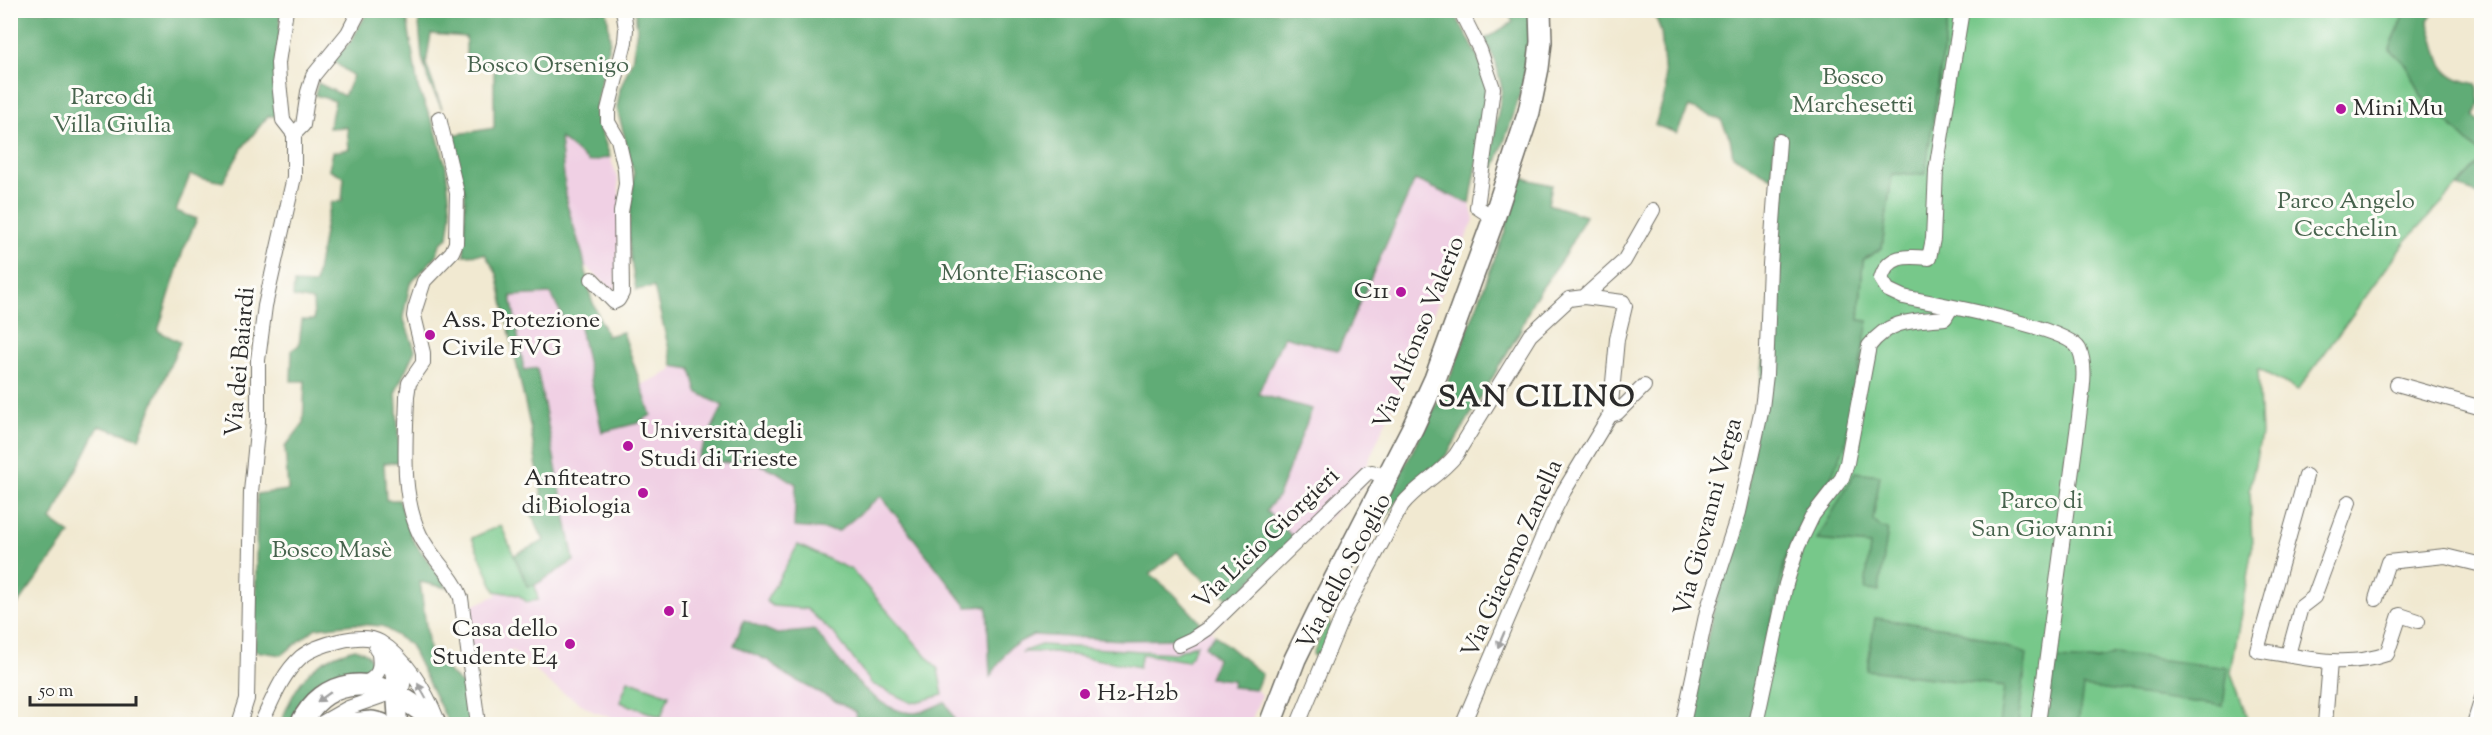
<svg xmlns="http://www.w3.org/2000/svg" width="2492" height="735" font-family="'Sorts Mill Goudy',serif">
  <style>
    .built { fill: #f0d0e4 }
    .green { fill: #77c88a; stroke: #517a5a; stroke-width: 1.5 }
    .forest { fill: #61ac76; stroke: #466c50; stroke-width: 1.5 }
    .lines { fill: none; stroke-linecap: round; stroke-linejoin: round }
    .minor-casing { stroke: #706e65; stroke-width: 16 }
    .secondary-casing { stroke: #706e65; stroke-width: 21 }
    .primary-casing { stroke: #706e65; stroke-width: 24 }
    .minor { stroke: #fff; stroke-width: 14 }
    .secondary { stroke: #fff; stroke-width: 18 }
    .primary { stroke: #fff; stroke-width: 21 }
    .oneway { fill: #a0a0a0 }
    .poi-dot { fill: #b5179e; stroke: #fdfcf7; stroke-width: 2 }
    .labels { text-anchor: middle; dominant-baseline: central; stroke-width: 6; stroke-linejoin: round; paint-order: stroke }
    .park-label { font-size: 24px; fill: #46624c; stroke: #fdfcf7 }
    .poi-label { font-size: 24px; fill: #2b2b2b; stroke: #fdfcf7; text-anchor: start }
    .street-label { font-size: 24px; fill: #2b2b2b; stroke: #fdfcf7 }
    .district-label { font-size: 30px; font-weight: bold; letter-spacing: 1.5px; fill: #2b2b2b; stroke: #fdfcf7 }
  </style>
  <rect width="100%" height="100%" fill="#fdfcf7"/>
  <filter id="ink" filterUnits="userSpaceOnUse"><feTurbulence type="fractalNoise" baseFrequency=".0167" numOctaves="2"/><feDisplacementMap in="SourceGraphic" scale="12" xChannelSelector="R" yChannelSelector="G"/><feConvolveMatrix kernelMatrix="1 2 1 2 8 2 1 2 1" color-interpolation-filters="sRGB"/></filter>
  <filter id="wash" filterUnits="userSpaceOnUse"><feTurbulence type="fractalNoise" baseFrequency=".008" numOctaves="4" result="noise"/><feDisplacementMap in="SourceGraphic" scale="24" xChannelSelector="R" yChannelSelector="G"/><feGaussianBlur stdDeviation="1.35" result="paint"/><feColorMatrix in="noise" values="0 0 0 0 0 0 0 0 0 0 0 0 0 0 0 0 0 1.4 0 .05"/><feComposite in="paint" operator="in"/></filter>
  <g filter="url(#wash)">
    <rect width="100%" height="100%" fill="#f1e9d1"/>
    <g class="built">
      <path d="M560,137L589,162L610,157L618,180L620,200L616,292L585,266L567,205Z"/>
      <path d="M1415,180L1470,204L1474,220L1367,464V481L1211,631L1215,635L1205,646L1233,680V687L1256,689L1261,696L1250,724H634L594,712L553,686L512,650L472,667L467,608L497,595L472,538L501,525L528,586L574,561L537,368L524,371L511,296L552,294L566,323H579L602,432L651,415L641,385L671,371L673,366L691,369L697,392L723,406L697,461L759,464L777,472L796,484L794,526L839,531L880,496L967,607L987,605L990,676L1010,647L1033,635L1123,640L1179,639L1221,611L1294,538L1266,511L1278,496L1258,394L1284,336L1338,351Z"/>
    </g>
    <g class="green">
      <path d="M1949,11H2405L2390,50L2408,67L2422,97L2481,154V161L2406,241L2298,390L2258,369L2261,435L2250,488L2252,548L2231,673L2250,724H1750L1785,560L1805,515L1868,322L1859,320L1863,259L1882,248L1892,174L1925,173Z"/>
      <path d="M501,525L527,586L535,585L538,600L527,602L518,595L495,591L472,538Z"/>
      <path d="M798,545L852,570L938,669L943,695L912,703L872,684L836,636L807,609L773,606L766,601Z"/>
      <path d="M1329,622L1331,629L1321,652L1314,656L1313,653Z"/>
      <path d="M1197,644L1188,661L1142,654L1139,667L1055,652H1021L1041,645L1175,653Z"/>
      <path d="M628,680L669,695L661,717L620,702Z"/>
    </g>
    <g class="forest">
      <path d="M635,10L1453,11C1464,31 1483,60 1486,83C1489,115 1475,171 1470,204L1415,180L1338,351L1284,336L1258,394L1312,409L1278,496L1266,511L1294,538L1231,601L1195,572L1177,552L1150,574L1173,593L1202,624L1179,639L1123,640L1033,635L1010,647L990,677L987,606L967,607L881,496L839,531L794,527L796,484L777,472L759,464L696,461L723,406L697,392L691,369L673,366L654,287L636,290L629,249V225L634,174L617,108L620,89L632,60L637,29Z"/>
      <path d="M11,11H280L279,116H268L243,147L223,182L190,175L176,211L197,219L183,251L158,331L180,342L139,438L99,426L51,520L70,534L11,613Z"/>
      <path d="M368,11H406L418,88L436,131L446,167L451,214L448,237L440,244L436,256L410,284L403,317L415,350L396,391L400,462L384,463L386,500H399L412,539L448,588L420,582L430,655L465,687L472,724H449L410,645L382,626L355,624L316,628L282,655L255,651L257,494L288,490L285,447L303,424L305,381H291L292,350L299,345L302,320H314L313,301L293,297L294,283L315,284L326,221L332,202L342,201L344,177L329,169L333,152L349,149L347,127L329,128L335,101L315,95L318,83L344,96L353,76L333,61L351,41Z"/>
      <path d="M418,11H607L610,40L595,112L610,157L589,162L560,138L567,205L583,256L591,298L607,336L623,332L651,415L638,423L602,432L579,323H566L551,294L511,296L524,370L537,368L574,561L535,585L528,586L514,555L544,541L529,509L543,503L530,426L497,274L485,254L464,255L465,192L451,135L494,128V69L466,60V37L431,34L426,64L442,109L429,82L422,58Z"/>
      <path d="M1507,11H1530C1535,74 1505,136 1485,195L1502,89L1496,63L1485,39L1513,22Z"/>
      <path d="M1653,11H1949L1925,174H1892L1882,248L1863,260L1859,320L1868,321L1845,446L1829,481L1805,515L1785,560L1750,724H1689L1713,611L1744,512L1777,252L1784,137L1775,136L1772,178L1733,156L1730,138L1721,120L1689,107L1677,133L1655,125L1666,91L1661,31Z"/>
      <path d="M2405,11H2435L2428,21C2442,55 2433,76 2476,84L2480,104L2474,116L2481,125V154L2422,97L2408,67L2390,49Z"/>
      <path d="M2481,161V195L2457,187Z"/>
      <path d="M1518,177L1552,185L1548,204L1586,216L1564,256L1533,301L1519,333L1448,453L1429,474L1398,500L1370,540L1391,493L1451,375L1505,231Z"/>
      <path d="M1855,472L1880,475L1873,520L1881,528L1888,529L1879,591L1865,590L1870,545L1817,540Z"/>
      <path d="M1875,618L1953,629L2027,654L2018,724H1999L2004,687L1867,670Z"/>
      <path d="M744,620L777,634L815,630C838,659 873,713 914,713C923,713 937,705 945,702L954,718L951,724H856V712L786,675L769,661L734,645Z"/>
      <path d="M1215,635L1262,674L1256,689L1232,687L1233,680L1209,678L1217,659L1205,646Z"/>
      <path d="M355,649C364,651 368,653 372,663L365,671H338L318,681L308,691L289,724H280C297,684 308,660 355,649Z"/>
      <path d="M2114,654L2228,668L2223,706L2083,687L2078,724H2045L2056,659C2076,660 2095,663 2114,654Z"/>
    </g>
  </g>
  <g filter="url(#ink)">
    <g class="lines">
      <defs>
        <g id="minor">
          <path d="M1460,10L1480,50L1493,88L1477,207L1494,218"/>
          <path d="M1962,10L1936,170L1933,239L1929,258C1906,256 1888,254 1881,279L1888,290L1903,297C1933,303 2068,327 2079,349C2088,368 2081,397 2079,417L2038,724"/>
          <path d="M439,118L457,193L456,243L452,252L424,281L415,309L414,316L423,353V363L409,383L407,396C406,441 400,494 420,535C431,558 454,576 461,598L478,724"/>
          <path d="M294,134L303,125L308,92L313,76L348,33L360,10"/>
          <path d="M592,279L614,302L618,300L622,293L621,212L626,184L625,169L618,139L608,122V110L625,42L626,29L623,10"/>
          <path d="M2397,384L2482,408"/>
          <path d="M1610,415L1617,413L1644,386"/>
          <path d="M2306,476L2257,650C2301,657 2344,669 2387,654L2400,615L2418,621"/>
          <path d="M2376,599L2388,562L2445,556L2482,565"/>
          <path d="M1179,645L1192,639L1207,629L1367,473L1372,472L1387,477"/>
          <path d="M376,649L391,667L396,693"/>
          <path d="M2288,655L2301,607L2314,597L2349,502"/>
          <path d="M361,684C380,678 382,668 378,649"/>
          <path d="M239,724L247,699L251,492L258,421V360L265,306L294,177V134L283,120L279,82L278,63L286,10"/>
          <path d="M261,724C272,701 281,675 301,657C316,645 362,631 380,642C406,658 426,691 437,719"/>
          <path d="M320,724L348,708L402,689L405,675L403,665"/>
          <path d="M1298,724L1343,615L1402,505C1417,486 1439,476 1456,455L1530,335L1569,299L1584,297L1624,261L1653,210"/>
          <path d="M1463,724L1551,517L1564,491L1610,415L1617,339L1625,306L1623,302L1584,297"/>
          <path d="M1683,724L1707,611L1739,512L1762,408L1766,375L1770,264L1779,141"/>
          <path d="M1756,724L1786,584L1798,546L1813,515L1842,478L1847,463L1869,346C1890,319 1913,321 1945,318L1951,308"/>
          <path d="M2325,724L2330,662"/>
          <path d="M2474,724L2482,698"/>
        </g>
        <path id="secondary" d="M396,693L398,724"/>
        <g id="primary">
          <path d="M301,724C323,678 371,675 410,703C419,709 429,716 435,724"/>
          <path d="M348,724L372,722L381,724"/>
          <path d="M1270,724L1295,659L1321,606L1413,427L1435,379L1494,218L1529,112L1538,68L1541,42L1540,10"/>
        </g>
      </defs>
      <use href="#minor" class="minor-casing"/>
      <use href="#secondary" class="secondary-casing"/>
      <use href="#primary" class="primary-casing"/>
      <use href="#minor" class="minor"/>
      <use href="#secondary" class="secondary"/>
      <use href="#primary" class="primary"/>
    </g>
    <defs><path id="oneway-solid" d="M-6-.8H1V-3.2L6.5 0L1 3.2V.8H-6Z" transform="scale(1.5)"/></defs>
    <g class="oneway">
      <use href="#oneway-solid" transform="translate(1501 640) rotate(113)"/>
      <use href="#oneway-solid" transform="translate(422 691) rotate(-120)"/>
      <use href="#oneway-solid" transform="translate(324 697) rotate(145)"/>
    </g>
  </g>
  <g class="poi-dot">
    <circle cx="2341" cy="109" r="6"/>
    <circle cx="1401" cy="292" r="6"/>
    <circle cx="430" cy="335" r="6"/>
    <circle cx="628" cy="446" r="6"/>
    <circle cx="643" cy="493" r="6"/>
    <circle cx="669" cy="611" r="6"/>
    <circle cx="570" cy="644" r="6"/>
    <circle cx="1085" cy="694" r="6"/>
  </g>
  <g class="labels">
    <g class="park-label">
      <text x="548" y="66">Bosco Orsenigo</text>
      <text x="1853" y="78">Bosco<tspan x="1853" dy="28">Marchesetti</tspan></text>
      <text x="112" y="98">Parco di<tspan x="112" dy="28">Villa Giulia</tspan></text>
      <text x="2346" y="202">Parco Angelo<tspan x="2346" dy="28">Cecchelin</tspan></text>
      <text x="1022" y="274">Monte Fiascone</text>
      <text x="2042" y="502">Parco di<tspan x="2042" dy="28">San Giovanni</tspan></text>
      <text x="332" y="551">Bosco Masè</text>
    </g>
    <g class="poi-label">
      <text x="2353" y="109">Mini Mu</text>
      <text x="1389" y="292" text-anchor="end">C11</text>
      <text x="442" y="321">Ass. Protezione<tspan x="442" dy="28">Civile FVG</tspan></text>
      <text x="640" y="432">Università degli<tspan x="640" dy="28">Studi di Trieste</tspan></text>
      <text x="631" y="479" text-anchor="end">Anfiteatro<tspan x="631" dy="28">di Biologia</tspan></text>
      <text x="681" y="611">I</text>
      <text x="558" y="630" text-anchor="end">Casa dello<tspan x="558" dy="28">Studente E4</tspan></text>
      <text x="1097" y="694">H2-H2b</text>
    </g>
    <g class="street-label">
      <text transform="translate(1420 333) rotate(-68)">Via Alfonso Valerio</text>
      <text transform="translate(241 362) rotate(-85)">Via dei Baiardi</text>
      <text transform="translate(1709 517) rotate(-75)">Via Giovanni Verga</text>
      <text transform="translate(1267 539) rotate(-44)">Via Licio Giorgieri</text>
      <text transform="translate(1513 559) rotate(-66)">Via Giacomo Zanella</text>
      <text transform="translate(1345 572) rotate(-62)">Via dello Scoglio</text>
    </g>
    <g class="district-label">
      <text x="1537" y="398">SAN CILINO</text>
    </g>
  </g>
  <rect width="2492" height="735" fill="none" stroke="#fdfcf7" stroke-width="36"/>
  <path d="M30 696v9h106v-9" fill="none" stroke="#2b2b2b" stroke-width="3"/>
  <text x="39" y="696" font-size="18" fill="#2b2b2b" stroke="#fdfcf7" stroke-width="4.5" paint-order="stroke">50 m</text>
</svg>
